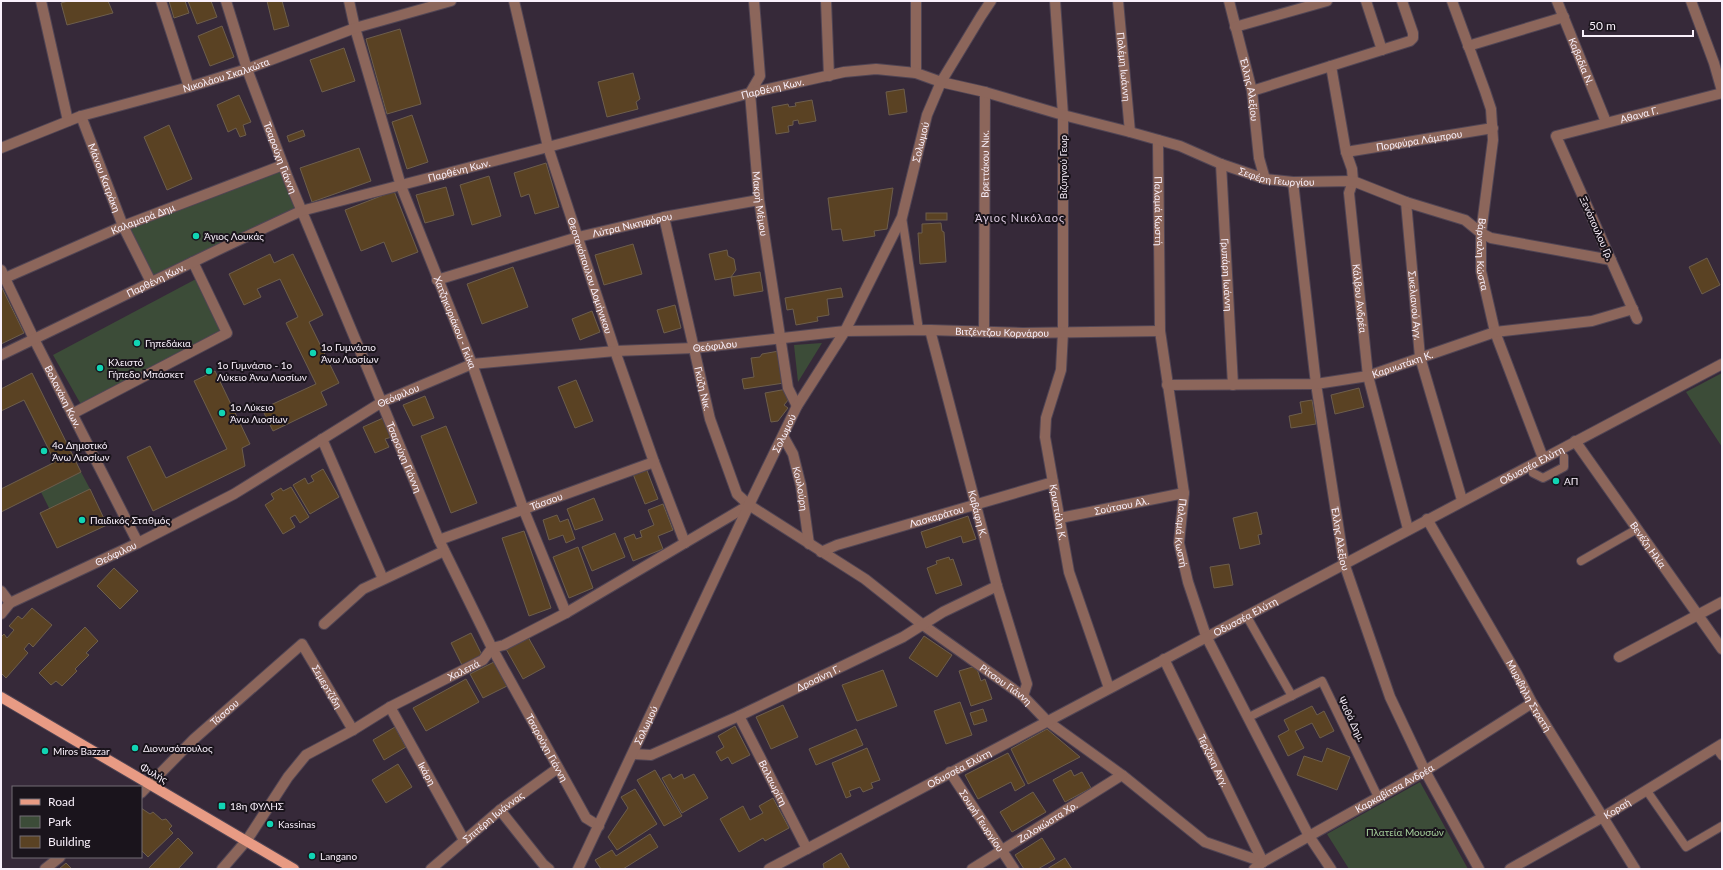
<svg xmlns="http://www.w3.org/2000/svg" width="1723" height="870" font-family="Lato,sans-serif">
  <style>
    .green { fill: #3c4c38 }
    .building { fill: #5a4223; stroke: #6d5e4c }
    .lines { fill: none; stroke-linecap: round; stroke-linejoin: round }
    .service-casing { stroke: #514554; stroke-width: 10 }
    .pedestrian-casing { stroke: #514554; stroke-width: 12 }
    .minor-casing { stroke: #514554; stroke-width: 12 }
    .tertiary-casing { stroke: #514554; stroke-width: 12 }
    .primary-casing { stroke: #514554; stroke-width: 12 }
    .service { stroke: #8c665b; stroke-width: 8 }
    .pedestrian { stroke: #8c665b; stroke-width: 10 }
    .minor { stroke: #8c665b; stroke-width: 10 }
    .tertiary { stroke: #8c665b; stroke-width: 10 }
    .primary { stroke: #e89b84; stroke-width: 10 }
    .poi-dot { fill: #11d5b4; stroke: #1a141c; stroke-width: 1.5 }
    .labels { text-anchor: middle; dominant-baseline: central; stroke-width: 4; stroke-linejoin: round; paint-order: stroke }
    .street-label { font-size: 10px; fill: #f9f0fb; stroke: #1a141c }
    .poi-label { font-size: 10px; fill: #f9f0fb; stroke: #1a141c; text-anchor: start }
    .park-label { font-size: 10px; fill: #a7d19c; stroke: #1a141c }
    .neighbourhood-label { font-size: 11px; letter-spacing: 1px; fill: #decde2; stroke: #1a141c }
  </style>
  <rect width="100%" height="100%" fill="#362939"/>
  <g class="green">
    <path d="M283,165L301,211L151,282L123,226Z"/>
    <path d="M196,279L222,331L83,408L53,355Z"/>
    <path d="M822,343L798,382L794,345Z"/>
    <path d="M1722,373V447L1686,392Z"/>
    <path d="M81,472L90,489L50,510L41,492Z"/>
    <path d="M1420,782L1468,869H1349L1327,834Z"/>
  </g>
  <g class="building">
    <path d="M68,1H108L113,13L67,25L61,3Z"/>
    <path d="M169,1H185L189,13L174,18Z"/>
    <path d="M188,1H211L217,17L197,24Z"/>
    <path d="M267,1H282L289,26L274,30Z"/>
    <path d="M222,26L234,57L210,66L198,36Z"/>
    <path d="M400,29L421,104L387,114L366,39Z"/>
    <path d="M344,48L355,81L322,92L310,60Z"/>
    <path d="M633,73L640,99L636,102L638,109L607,117L598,82Z"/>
    <path d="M904,89L907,112L889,115L886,92Z"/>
    <path d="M239,95L251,122L243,125L246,135L240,137L236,128L228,132L217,105Z"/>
    <path d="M812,100L816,121L799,124L798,120L793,121V125L788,126L789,132L776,134L772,107L788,104L789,107L796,106L795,103Z"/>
    <path d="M412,115L428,162L407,169L392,122Z"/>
    <path d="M169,125L192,179L167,190L144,137Z"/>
    <path d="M303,130L305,136L289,142L287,136Z"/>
    <path d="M359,148L371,181L312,202L300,168Z"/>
    <path d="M546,163L559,207L535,214L529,194L521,197L514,173Z"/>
    <path d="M489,176L501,216L472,225L460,185Z"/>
    <path d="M446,187L454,215L425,223L416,195Z"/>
    <path d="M893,188L887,229L874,231L875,236L843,241L841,229L832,230L828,198Z"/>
    <path d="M394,191L418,252L392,262L384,242L361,251L345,210Z"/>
    <rect x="926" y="213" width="21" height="7"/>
    <path d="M941,223L942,231L944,232L946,262L920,264L918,233H922V224Z"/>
    <path d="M633,244L642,274L604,285L595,255Z"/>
    <path d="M727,250L728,256L734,259L736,270L731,277L715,280L709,254Z"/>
    <path d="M270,254L274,263L293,254L323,315L309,322L339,383L321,392L327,405L273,431L262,409L316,384L286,323L298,317L280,279L257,289L261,297L244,305L229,274Z"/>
    <path d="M1707,258L1720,285L1702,294L1689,267Z"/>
    <path d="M513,267L528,307L482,324L467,284Z"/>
    <path d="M760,272L763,291L734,296L731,277Z"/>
    <path d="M1,286L24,333L1,344Z"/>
    <path d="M841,288L843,297L827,299L829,315L817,317L818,321L796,325L793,309L787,310L785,298Z"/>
    <path d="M675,305L681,328L664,333L657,310Z"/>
    <path d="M592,311L600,332L580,340L572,319Z"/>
    <path d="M779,351L784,383L744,389L742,379L754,377L751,358L760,357L762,354Z"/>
    <path d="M215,371L250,444L242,448L245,466L153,511L127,457L150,446L166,478L227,449L194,381Z"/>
    <path d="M32,373L81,472L1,512V489L55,462L24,400L1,411V389Z"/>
    <path d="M576,380L593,421L575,428L558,387Z"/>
    <path d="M1359,388L1364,407L1335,414L1331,395Z"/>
    <path d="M787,389L789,399L784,405L788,408L778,421L771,422L765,393Z"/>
    <path d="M425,396L434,418L413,426L403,405Z"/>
    <path d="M1312,400L1316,424L1291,428L1289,416L1302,413L1300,402Z"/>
    <path d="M383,418L392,437L385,439L389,447L375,453L363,427Z"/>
    <path d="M446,426L477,503L451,513L421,436Z"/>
    <path d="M646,468L658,499L645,504L633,474Z"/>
    <path d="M323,469L339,497L310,514L293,485L305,478L308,484L314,481L311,476Z"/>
    <path d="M291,487L309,517L300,523L295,515L290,518L295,527L283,534L265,505L274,499L271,494L281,488L283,491Z"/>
    <path d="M90,489L107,525L57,548L40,513Z"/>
    <path d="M594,498L603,520L575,530L567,509Z"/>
    <path d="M663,504L673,530L658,536L663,549L633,561L624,538L634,534L636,539L642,537L640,531L654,525L648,510Z"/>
    <path d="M1257,512L1262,534L1258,535L1260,544L1240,549L1233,518Z"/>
    <path d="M557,515L560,522L568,519L575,539L566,543L563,535L549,540L543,520Z"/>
    <path d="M968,516L976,539L963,543L961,536L926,548L921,532Z"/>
    <path d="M524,531L551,608L529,616L502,538Z"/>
    <path d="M615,533L625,557L592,571L582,547Z"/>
    <path d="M578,547L593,588L569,598L553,557Z"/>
    <path d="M949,557L950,560L953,559L962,585L936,594L927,568L937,564L936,561Z"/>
    <path d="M1229,564L1233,585L1214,588L1210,567Z"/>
    <path d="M114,568L138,591L120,609L97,586Z"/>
    <path d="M32,608L52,625L33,647L29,643L24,649L28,653L6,678L1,673V637L4,634L7,638L14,630L9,626L18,616L22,619Z"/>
    <path d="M85,627L98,641L86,653L89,655L75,669L77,671L62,686L56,681L51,685L39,673Z"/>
    <path d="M471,633L483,657L463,667L451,643Z"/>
    <path d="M924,636L952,655L937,677L909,658Z"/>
    <path d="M528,637L545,667L523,679L506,649Z"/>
    <path d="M494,662L507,686L483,698L470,674Z"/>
    <path d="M976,666L981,681L985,679L992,699L971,706L959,671Z"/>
    <path d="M883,670L897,706L857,721L842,685Z"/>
    <path d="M466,679L479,702L426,731L413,708Z"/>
    <path d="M960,702L972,735L946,744L934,711Z"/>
    <path d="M783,705L798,737L771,749L756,717Z"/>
    <path d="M1312,706L1317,715L1324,711L1334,731L1320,738L1312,723L1295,731L1304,748L1288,756L1278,736L1289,730L1284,720Z"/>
    <path d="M983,709L987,721L974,725L970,713Z"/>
    <path d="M735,726L750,755L732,764L728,757L721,761L716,752L724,747L718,736Z"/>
    <path d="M395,727L406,747L384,760L373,740Z"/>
    <path d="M856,729L863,745L816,765L809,749Z"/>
    <path d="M1047,729L1080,757L1028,784L1011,749Z"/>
    <path d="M867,748L880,780L871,783L873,788L863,792L860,787L849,791L851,796L846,798L832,763Z"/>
    <path d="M1327,748L1350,757L1337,790L1297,775L1304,756L1322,762Z"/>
    <path d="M1008,753L1025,785L1015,791L1011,782L978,799L965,775Z"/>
    <path d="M398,764L412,787L386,803L372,780Z"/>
    <path d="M655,770L682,816L664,826L637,780Z"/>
    <path d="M1071,770L1074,776L1082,772L1091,788L1065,802L1053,780Z"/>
    <path d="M670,774L673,779L682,774L684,779L694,774L708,798L682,813L662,778Z"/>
    <path d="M635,789L657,824L617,850L608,837L628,808L621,797Z"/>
    <path d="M1033,792L1046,812L1012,832L1000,812Z"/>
    <path d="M773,798L789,828L765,841L763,838L739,852L720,819L743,806L750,820L763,813L759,806Z"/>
    <path d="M141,808L150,814L153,812L162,820L166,819L172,826L169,829L173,833L148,857L141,850Z"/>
    <path d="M650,834L658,847L623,869H601L595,860L612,850L616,856Z"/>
    <path d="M178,838L193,853L178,869H148Z"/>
    <path d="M1042,838L1055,859L1038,869H1024L1015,855Z"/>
    <path d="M841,853L850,869H821L824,868L823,864Z"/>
    <path d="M1065,858L1072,869H1047Z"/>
    <path d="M66,863L72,869H59Z"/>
  </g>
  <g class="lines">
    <defs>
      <g id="service">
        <path d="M902,217L919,330"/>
        <path d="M1533,473L1543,478L1564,467V457"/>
        <path d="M1581,561L1637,529"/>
        <path d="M1246,615L1292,696"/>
        <path d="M1249,717L1322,681L1378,797"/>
        <path d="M1716,748L1722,756"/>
        <path d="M1647,791L1686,847L1722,826"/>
      </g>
      <g id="pedestrian">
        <path d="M72,414L227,333L193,262"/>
        <path d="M322,439L383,579"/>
      </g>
      <g id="minor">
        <path d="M41,1L68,121"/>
        <path d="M161,1L189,87"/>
        <path id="s1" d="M226,1L247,69L288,178L439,540L492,648L586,818L599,826"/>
        <path id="s2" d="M349,1L355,28L401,186L472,364L523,508L566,613"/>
        <path id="s3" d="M514,1L548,147L615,351L654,462L685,543"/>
        <path id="s4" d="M754,1L760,76L750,93L759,200L788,388L797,406"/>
        <path d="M826,1L829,76"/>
        <path id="s5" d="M1055,1L1063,115V332L1061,370L1046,418L1045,437L1069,572L1109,688"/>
        <path id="s6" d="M1118,1L1130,132"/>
        <path id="s7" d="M1229,1L1252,91L1259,158L1265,179"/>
        <path d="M1366,1L1382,50"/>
        <path id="s8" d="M1452,1L1485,91L1491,109L1493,140L1481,233V271L1495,332L1543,458"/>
        <path id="s9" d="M1557,1L1606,122"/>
        <path d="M1691,1L1714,63L1722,91"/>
        <path d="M1235,27L1327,1"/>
        <path d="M1468,46L1564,17"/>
        <path id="s10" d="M1331,66L1346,152L1352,169L1353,181L1349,193L1368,376L1408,529"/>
        <path d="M916,73V1"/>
        <path d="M1252,91L1410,41L1413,38V33L1402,1"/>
        <path id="s11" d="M81,116L123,226L151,282"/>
        <path id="s12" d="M1158,140L1160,331L1184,493L1179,543L1188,582L1206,636L1309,836L1331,869"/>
        <path id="s13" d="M1346,152L1493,128"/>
        <path id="s14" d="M1221,164L1233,385"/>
        <path id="s15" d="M1293,182L1316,384L1344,563L1390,697L1425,771L1479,869"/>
        <path id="s16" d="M1406,202L1420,357L1462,500"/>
        <path id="s17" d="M664,217L710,419L737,494L749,505L865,579L923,625L1023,696L1047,721L1122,775L1205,842L1263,862"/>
        <path id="s18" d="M1,270L34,339L138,543"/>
        <path id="s19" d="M5,278L123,226L283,165"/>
        <path id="s20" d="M437,280L578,237L664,217L759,200"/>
        <path id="s21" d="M1637,319L1556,136L1722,93"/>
        <path id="s22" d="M930,330L997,586L1027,684L1023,696"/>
        <path id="s23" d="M984,332L985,92"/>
        <path id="s24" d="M1,355L224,247L301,211L548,147L750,93L844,72L876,69L916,73L941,82L985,92L1063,115L1130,132L1180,146L1221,164L1265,179L1293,182L1353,181L1406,202L1465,220L1481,233L1491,238L1611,260"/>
        <path id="s25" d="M1167,385L1316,384L1368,376L1495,332L1592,321L1633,309"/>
        <path id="s26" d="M783,436L793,454L801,486L809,544"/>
        <path id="s27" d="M1575,441L1722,649"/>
        <path id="s28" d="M1060,518L1184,493"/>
        <path id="s29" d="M1427,519L1517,674L1532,703L1635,869"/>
        <path id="s30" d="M439,540L654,462"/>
        <path id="s31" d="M821,552L837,545L1053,482"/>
        <path d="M1,591L10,603"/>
        <path id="s32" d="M1,614L10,603L138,543L234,494L382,402L472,364L615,351L694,348L845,331L930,330L1023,333L1160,331"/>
        <path d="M324,624L363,589L444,551"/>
        <path d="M1619,657L1722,602"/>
        <path id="s33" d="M1164,659L1263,862"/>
        <path id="s34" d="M390,707L464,840"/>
        <path id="s35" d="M739,716L807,849"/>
        <path id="s36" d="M633,754L651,755L739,716L903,637L943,612L997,586"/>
        <path id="s37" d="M950,772L1014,869"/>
        <path id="s38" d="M141,793L194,739L302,644L353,730"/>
        <path d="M500,810L543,864L549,869"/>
        <path d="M45,869L60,857"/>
        <path id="s39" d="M222,869L247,840L288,777L306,755L353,730L390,707L483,660L492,648L504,645L566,613L749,505"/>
        <path id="s40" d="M431,869L500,810L558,768"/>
        <path id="s41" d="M972,869L1122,775"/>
        <path id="s42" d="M1254,869L1263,862L1425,771L1532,703"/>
        <path id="s43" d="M1510,869L1603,817L1722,744"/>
      </g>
      <g id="tertiary">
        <path id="s44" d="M1,148L81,116L189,87L247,69L355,28L451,1"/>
        <path id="s45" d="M578,869L749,505L797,406L845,331L902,217L927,115L941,82L981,16L991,1"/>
        <path id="s46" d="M769,869L1722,364"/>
      </g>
      <path id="primary" d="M1,697L294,869"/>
    </defs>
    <use href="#service" class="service-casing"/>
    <use href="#pedestrian" class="pedestrian-casing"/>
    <use href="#minor" class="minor-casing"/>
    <use href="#tertiary" class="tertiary-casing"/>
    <use href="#primary" class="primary-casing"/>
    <use href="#service" class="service"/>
    <use href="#pedestrian" class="pedestrian"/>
    <use href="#minor" class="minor"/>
    <use href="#tertiary" class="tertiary"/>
    <use href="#primary" class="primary"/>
  </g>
  <g class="poi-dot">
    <circle cx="196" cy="236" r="4"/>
    <circle cx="137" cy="343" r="4"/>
    <circle cx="313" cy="353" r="4"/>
    <circle cx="100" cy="368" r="4"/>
    <circle cx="209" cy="371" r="4"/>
    <circle cx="222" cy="413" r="4"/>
    <circle cx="44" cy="451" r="4"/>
    <circle cx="1556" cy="481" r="4"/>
    <circle cx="82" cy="520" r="4"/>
    <circle cx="135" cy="748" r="4"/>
    <circle cx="45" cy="751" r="4"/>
    <rect x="218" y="802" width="8" height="8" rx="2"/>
    <circle cx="270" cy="824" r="4"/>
    <circle cx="312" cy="856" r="4"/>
  </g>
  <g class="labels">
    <g class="street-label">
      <text stroke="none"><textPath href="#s9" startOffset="65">Καβαδία Ν.</textPath></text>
      <text stroke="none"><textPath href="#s6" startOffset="66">Πολέμη Ιωάννη</textPath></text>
      <text stroke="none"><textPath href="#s44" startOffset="237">Νικολάου Σκαλκώτα</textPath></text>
      <text stroke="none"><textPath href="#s24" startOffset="820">Παρθένη Κων.</textPath></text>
      <text stroke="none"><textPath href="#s7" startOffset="91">Έλλης Αλεξίου</textPath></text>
      <text stroke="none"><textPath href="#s21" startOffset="286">Αθανα Γ.</textPath></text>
      <text stroke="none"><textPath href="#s13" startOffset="74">Πορφύρα Λάμπρου</textPath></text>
      <text stroke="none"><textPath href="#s45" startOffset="806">Σολωμού</textPath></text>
      <text stroke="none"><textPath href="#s1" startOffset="166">Τσαρούχη Γιάννη</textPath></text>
      <text stroke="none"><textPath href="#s23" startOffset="168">Βρεττάκου Νικ.</textPath></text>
      <text transform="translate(1063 167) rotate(-90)">Βιζυηνού Γεωρ</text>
      <text stroke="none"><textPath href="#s24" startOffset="496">Παρθένη Κων.</textPath></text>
      <text stroke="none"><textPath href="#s24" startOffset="1342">Σεφέρη Γεωργίου</textPath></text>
      <text stroke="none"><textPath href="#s11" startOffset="66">Μάνου Κατράκη</textPath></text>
      <text stroke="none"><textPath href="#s4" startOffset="206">Μακρή Μέμου</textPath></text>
      <text stroke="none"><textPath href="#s12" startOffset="71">Παλαμά Κωστή</textPath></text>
      <text stroke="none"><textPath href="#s19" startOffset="150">Καλαμαρά Δημ</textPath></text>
      <text stroke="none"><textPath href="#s20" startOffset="203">Λύτρα Νικηφόρου</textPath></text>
      <text transform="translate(1597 228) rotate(66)">Ξενόπουλου Γρ.</text>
      <text stroke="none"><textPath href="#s8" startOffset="261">Βάρναλη Κώστα</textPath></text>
      <text stroke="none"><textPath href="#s3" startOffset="285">Θεοτοκόπουλου Δομήνικου</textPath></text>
      <text stroke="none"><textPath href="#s14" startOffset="111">Γρυπάρη Ιωάννη</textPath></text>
      <text stroke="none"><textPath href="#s24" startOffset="172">Παρθένη Κων.</textPath></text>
      <text stroke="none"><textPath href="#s10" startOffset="236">Κάλβου Ανδρέα</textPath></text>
      <text stroke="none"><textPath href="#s16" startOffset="104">Σικελιανού Αγγ.</textPath></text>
      <text stroke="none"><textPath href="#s2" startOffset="339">Χατζηκυριάκου - Γκίκα</textPath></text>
      <text stroke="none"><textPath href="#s32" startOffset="1067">Βιτζέντζου Κορνάρου</textPath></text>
      <text stroke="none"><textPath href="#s32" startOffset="779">Θεόφιλου</textPath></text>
      <text stroke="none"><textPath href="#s25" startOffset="238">Καρυωτάκη Κ.</textPath></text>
      <text stroke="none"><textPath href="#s17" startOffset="176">Γκύζη Νικ.</textPath></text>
      <text stroke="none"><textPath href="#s18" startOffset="141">Βολανάκη Κων.</textPath></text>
      <text stroke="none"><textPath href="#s32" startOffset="455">Θεόφιλου</textPath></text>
      <text stroke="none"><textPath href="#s45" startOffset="482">Σολωμού</textPath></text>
      <text stroke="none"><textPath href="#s1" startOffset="490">Τσαρούχη Γιάννη</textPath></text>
      <text stroke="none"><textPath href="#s46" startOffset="863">Οδυσσέα Ελύτη</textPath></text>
      <text stroke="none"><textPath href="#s26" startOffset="56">Κουλούρη</textPath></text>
      <text stroke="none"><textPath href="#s30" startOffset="114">Τάσσου</textPath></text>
      <text stroke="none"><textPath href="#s28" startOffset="63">Σούτσου Αλ.</textPath></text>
      <text stroke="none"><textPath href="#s5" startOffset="515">Κρυστάλη Κ.</textPath></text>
      <text stroke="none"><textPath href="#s22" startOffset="190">Καβάφη Κ.</textPath></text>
      <text stroke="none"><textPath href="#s31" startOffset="121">Λασκαράτου</textPath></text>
      <text stroke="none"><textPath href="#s12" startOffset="395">Παλαμά Κωστή</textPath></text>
      <text stroke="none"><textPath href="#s15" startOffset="360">Έλλης Αλεξίου</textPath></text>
      <text stroke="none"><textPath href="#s27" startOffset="127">Βενέζη Ηλία</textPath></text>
      <text stroke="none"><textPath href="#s32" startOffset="131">Θεόφιλου</textPath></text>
      <text stroke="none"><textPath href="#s46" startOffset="539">Οδυσσέα Ελύτη</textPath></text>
      <text stroke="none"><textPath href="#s39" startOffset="321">Χαλεπά</textPath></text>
      <text stroke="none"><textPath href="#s36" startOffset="202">Δροσίνη Γ.</textPath></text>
      <text stroke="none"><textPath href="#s17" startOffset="617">Ρίτσου Γιάννη</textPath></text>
      <text stroke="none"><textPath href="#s38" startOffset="269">Σεμερτζίδη</textPath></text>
      <text stroke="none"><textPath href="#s29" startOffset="204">Μυριβήλη Στρατή</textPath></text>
      <text stroke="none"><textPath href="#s38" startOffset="116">Τάσσου</textPath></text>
      <text transform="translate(1352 719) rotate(64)">Ψαθά Δημ.</text>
      <text stroke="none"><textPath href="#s45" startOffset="159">Σολωμού</textPath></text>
      <text stroke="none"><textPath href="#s1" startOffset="814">Τσαρούχη Γιάννη</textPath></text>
      <text stroke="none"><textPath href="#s33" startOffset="113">Τερζάκη Αγγ.</textPath></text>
      <text stroke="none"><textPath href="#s46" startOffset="215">Οδυσσέα Ελύτη</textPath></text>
      <text transform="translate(154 773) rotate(30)">Φυλής</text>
      <text stroke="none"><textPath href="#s34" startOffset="76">Ικάρη</textPath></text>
      <text stroke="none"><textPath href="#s35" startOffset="75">Βαλαωρίτη</textPath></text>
      <text stroke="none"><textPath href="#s42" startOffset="162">Καρκαβίτσα Ανδρέα</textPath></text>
      <text stroke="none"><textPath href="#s43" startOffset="123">Κοραή</textPath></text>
      <text stroke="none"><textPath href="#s40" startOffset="81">Σπιτέρη Ιωάννας</textPath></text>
      <text stroke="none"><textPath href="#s37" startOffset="58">Σουρή Γεωργίου</textPath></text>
      <text stroke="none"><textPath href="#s41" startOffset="89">Ζαλοκώστα Χρ.</textPath></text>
    </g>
    <g class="poi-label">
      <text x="204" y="236">Άγιος Λουκάς</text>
      <text x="145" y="343">Γηπεδάκια</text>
      <text x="321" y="347">1ο Γυμνάσιο<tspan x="321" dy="12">Άνω Λιοσίων</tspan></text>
      <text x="108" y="362">Κλειστό<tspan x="108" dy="12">Γήπεδο Μπάσκετ</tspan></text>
      <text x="217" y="365">1ο Γυμνάσιο - 1ο<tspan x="217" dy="12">Λύκειο Άνω Λιοσίων</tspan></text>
      <text x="230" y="407">1ο Λύκειο<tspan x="230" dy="12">Άνω Λιοσίων</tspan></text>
      <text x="52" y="445">4ο Δημοτικό<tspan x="52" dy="12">Άνω Λιοσίων</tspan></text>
      <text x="1564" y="481">ΑΠ</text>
      <text x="90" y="520">Παιδικός Σταθμός</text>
      <text x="143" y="748">Διονυσόπουλος</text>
      <text x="53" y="751">Miros Bazzar</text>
      <text x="230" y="806">18η ΦΥΛΗΣ</text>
      <text x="278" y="824">Kassinas</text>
      <text x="320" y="856">Langano</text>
    </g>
    <g class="park-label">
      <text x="1405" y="832">Πλατεία Μουσών</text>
    </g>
    <g class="neighbourhood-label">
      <text x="1020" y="217">Άγιος Νικόλαος</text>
    </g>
  </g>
  <rect width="1723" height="870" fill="none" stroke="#f9f0fb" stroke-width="4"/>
  <rect x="12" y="786" width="130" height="72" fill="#1a141c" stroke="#736c75"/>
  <rect x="20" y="799" width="20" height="6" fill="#e89b84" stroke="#736c75"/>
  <text x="48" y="806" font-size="12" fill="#f9f0fb">Road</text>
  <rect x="20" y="816" width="20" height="12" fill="#3c4c38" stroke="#736c75"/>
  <text x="48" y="826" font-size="12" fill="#f9f0fb">Park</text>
  <rect x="20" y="836" width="20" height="12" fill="#5a4223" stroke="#736c75"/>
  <text x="48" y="846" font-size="12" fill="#f9f0fb">Building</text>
  <path d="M1583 30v6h110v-6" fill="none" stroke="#f9f0fb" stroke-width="2"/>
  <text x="1589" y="30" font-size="12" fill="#f9f0fb" stroke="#1a141c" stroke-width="3" paint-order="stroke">50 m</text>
</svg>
